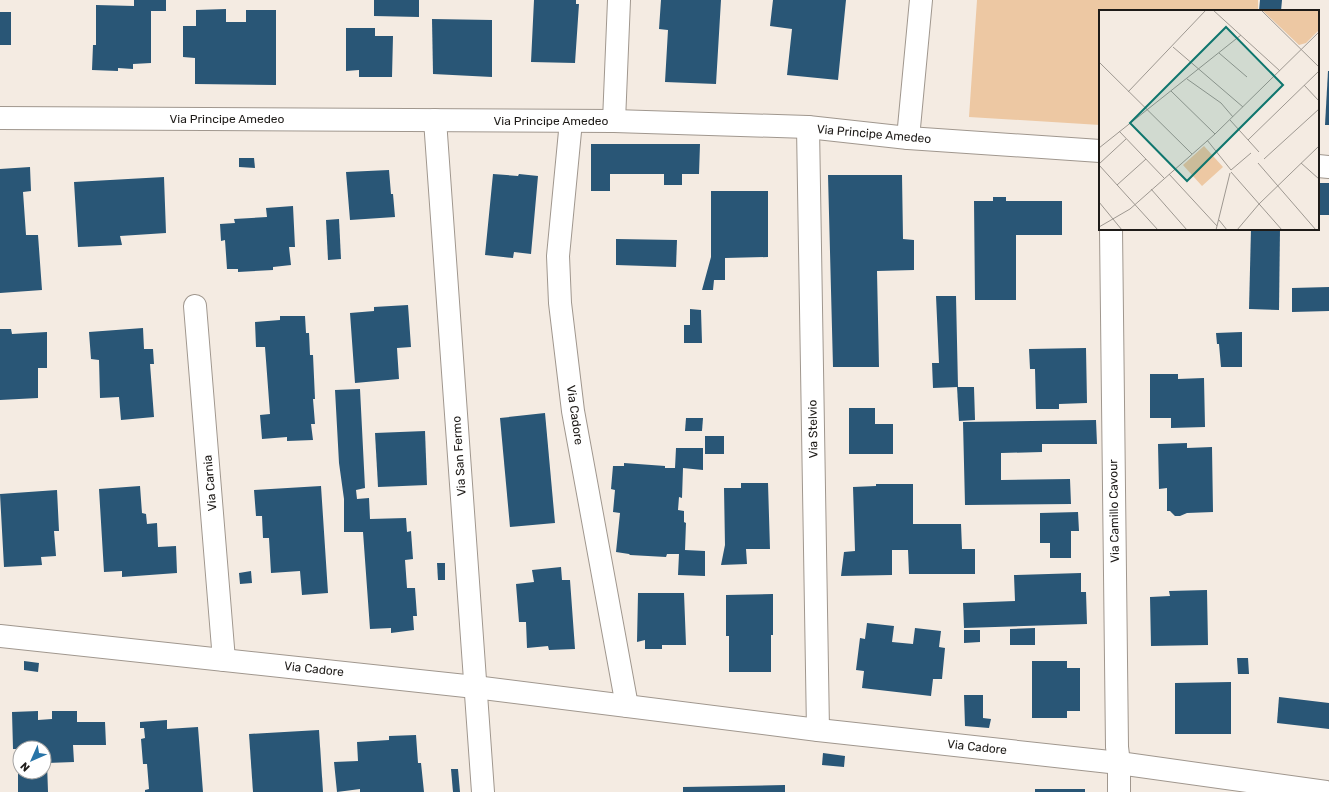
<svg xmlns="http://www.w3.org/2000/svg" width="1329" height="792" font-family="Rubik,sans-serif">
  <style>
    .green { fill: #edc8a3 }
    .building { fill: #295676; fill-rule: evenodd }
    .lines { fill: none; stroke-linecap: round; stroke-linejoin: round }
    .minor-casing { stroke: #a0978e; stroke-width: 24 }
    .minor { stroke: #fff; stroke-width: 22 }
    .labels { text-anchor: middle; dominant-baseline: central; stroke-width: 4; stroke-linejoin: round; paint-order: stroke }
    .street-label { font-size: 12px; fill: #1e1b18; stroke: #fff }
    .inset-road { fill: none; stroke: #9e9891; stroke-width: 1 }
    .view { fill: #0f766e; fill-opacity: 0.15; stroke: #0f766e; stroke-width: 2 }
    .inset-edge { fill: none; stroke: #1e1b18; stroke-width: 2 }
  </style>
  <rect width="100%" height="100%" fill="#f4ebe2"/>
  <path class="green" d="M977,0H1258V11H1100V125L969,117Z"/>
  <g class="building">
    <path d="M134,0H166V11H151V63L133,64V69L118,68V71L92,70L93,45H96V5L134,6Z"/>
    <path d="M374,0H419V17L374,16Z"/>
    <path d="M534,0H576V4H579L575,63L531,62Z"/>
    <path d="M661,0H721L716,84L665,82L668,30L659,29Z"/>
    <path d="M773,0H846L838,80L787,75L792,29L770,26Z"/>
    <path d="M1260,0H1282L1281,11H1259Z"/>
    <path d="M226,9V22H246V10H276V85L195,84V58L183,57V26H196V10Z"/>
    <rect x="0" y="12" width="11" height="33"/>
    <path d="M432,19L492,20V77L433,74Z"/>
    <path d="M346,28H375V36H393L392,77H359V70L346,71Z"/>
    <path d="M1328,71H1329V125H1325Z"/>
    <path d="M591,144H700L699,174H682V185H664V174H610V191H591Z"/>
    <path d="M239,158H254L255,168L239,167Z"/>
    <path d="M30,167L31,191L23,192L26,235H38L42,290L0,293V169Z"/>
    <path d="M389,170L391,194H393L395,217L350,220L346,172Z"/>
    <path d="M493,174L518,176L519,174L538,176L531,254L514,252L513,258L485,255Z"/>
    <path d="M828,175H902L903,239L914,240V270L877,271L879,367H833Z"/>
    <path d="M164,177L166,233L120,236L122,245L78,247L74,182Z"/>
    <rect x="1318" y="183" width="11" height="32"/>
    <path d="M711,191H768V257L725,258V280H714L713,290H702L711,257Z"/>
    <path d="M993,197H1006V201H1062V235H1016V300H975L974,201H993Z"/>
    <path d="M293,206L295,247H289L291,265L273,267V270L238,272V269H227L225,240L221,241L220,224L235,223L234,219L267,217L266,208Z"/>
    <path d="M339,219L341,259L328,260L326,220Z"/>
    <path d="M1251,229H1280L1279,310L1249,309Z"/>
    <path d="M616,239L677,240L676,267L616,265Z"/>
    <path d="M1329,287V311L1292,312V288Z"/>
    <path d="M936,296H956L958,387L933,388L932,363H939Z"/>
    <path d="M408,305L411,347L397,348L399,379L355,383L350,313L374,311V307Z"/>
    <path d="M690,309L701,310L702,343H684V325H690Z"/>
    <path d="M280,316H305L306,333H309L310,355H313L315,399H313L315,424H311L313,440L287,441V437L262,439L260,415L270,414L265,347H256L255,322L280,320Z"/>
    <path d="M143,328L144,349H153L154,364H150L154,417L121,420L119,397L100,398L99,360L91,359L89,332Z"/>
    <path d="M0,329H11L12,334L47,332V368H38V398L0,400Z"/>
    <path d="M1242,332V367H1221L1219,344H1217L1216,333Z"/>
    <path d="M1086,348L1087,403L1059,404V409H1036L1035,369H1030L1029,349Z"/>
    <path d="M1150,374H1178V379L1204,378L1205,427L1171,428V418H1150Z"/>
    <path d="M957,387H974L975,420L959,421Z"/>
    <path d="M360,389L365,488L356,490L357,499L369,498L370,519L406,518L407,532L411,531L413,559L405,560L407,588H415L417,616H413L414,630L391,633V628L370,629L363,532H344V499L339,463L335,390Z"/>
    <path d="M849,408H875V424H893V454H849Z"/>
    <path d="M545,413L555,523L510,527L500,418Z"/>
    <path d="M686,418H703L702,431H685Z"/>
    <path d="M1096,420L1097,444H1042V452L1001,453V480L1070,479L1071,504L965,505L963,422Z"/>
    <path d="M425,431L427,485L378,487L375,433Z"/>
    <rect x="705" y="436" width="19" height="18"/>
    <path d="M1187,443V448L1212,447L1213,512L1187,513L1180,516H1175L1170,511H1167V488L1159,489L1158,444Z"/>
    <path d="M676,448H703V470L683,468L682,498L679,497L678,510L684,511V522L686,523L685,550L705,551V576L678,575L679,554H667L666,557L630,555L629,554L616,552L620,513L613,512L615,490L611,489L613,466H624V463L665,466V468H675Z"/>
    <path d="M741,483H768L770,549H746L747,564L721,565L725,545L724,488H741Z"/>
    <path d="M876,484H913V524H961L962,549H975V574H909L908,550H892V575L841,576L844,552L855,551L853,487L876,486Z"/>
    <path d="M140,486L142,513L146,514L147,524L157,523L158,547L176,546L177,573L122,577V571L104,572L99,489Z"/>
    <path d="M321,486L328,593L302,595L300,571L271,573L269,538H263L262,516H256L254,490Z"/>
    <path d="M57,490L59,531H54L56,556L41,557L42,565L4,567L0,494Z"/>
    <path d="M1078,512L1079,531H1071V558H1050V543H1040V513Z"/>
    <path d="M437,563H445V580H438Z"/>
    <path d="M561,567L562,580H570L575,649L549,650L548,646L527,648L526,622H519L516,584L534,582L532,570Z"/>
    <path d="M251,571L252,583L240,584L239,573Z"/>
    <path d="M1081,573V592H1086L1087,624L964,628L963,603L1015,601L1014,575Z"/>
    <path d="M1207,590L1208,645L1151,646L1150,597L1170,596L1169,591Z"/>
    <path d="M638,593H684L686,645H662V649H645V640L637,642Z"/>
    <path d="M773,594V635H771V672H729V636H726V595Z"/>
    <path d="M867,623L894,626L892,642L913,644L915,628L941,631L939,647L945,648L942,679H933L931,696L862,688L864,671L856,670L860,638L865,639Z"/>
    <path d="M1035,628V645H1010V629Z"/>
    <path d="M964,630H980V642L964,643Z"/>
    <path d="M1237,658H1248L1249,674H1238Z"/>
    <path d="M24,661L39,663L38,672L24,670Z"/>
    <path d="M1032,661H1067V668H1080V711H1067V718H1032Z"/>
    <path d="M1231,682V734H1175V683Z"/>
    <path d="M964,695H983V718L991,719L989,728L965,726Z"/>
    <path d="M1279,697L1329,703V729L1277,723Z"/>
    <path d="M38,711V720L52,719V711H77V722H105L106,745H73L74,762L47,763L48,792H18V749H13L12,712ZM20,748H44V772H20Z"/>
    <path d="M167,720V729L198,727L203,792H145V790L149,789L147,764H143L141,739L145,738L144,728H140V722Z"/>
    <path d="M319,730L323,792H253L249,734Z"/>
    <path d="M416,735L418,763H421L424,792H360V789L337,792L334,762L358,761L357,742L389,740V736Z"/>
    <path d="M823,753L845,756L844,767L822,765Z"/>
    <path d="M451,769H458L460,792H453Z"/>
    <path d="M785,785V792H683V787Z"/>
    <rect x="1035" y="789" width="50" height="3"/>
  </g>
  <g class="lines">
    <defs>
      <g id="minor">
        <path d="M0,118L614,121L808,127L908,138L1100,151"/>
        <path d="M435,120L483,792"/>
        <path d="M571,121L558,256L560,303L573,411L627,706"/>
        <path d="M614,121L619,0"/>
        <path d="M808,127L818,730"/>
        <path d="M908,138L921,0"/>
        <path d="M1318,166L1329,167"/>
        <path d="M1111,229L1117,747L1119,763V792"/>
        <path d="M195,306L224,660"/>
        <path d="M0,636L475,687L818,730L1119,763L1326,792"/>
      </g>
    </defs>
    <use href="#minor" class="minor-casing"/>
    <use href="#minor" class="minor"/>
  </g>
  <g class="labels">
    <g class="street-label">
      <text x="227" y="119">Via Principe Amedeo</text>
      <text x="551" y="121">Via Principe Amedeo</text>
      <text transform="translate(874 134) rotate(5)">Via Principe Amedeo</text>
      <text transform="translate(575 415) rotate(82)">Via Cadore</text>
      <text transform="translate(813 429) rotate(-91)">Via Stelvio</text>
      <text transform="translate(459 456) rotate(-94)">Via San Fermo</text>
      <text transform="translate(210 483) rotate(-95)">Via Carnia</text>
      <text transform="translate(1114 511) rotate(-91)">Via Camillo Cavour</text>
      <text transform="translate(314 669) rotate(6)">Via Cadore</text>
      <text transform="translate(977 747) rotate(6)">Via Cadore</text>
    </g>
  </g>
  <g transform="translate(1099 10)">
    <rect width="220" height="220" fill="#f4ebe2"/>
    <path d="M163,0H220V20L207,33L200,35ZM105,136L124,157L103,176L84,155Z" fill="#edc8a3"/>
    <path class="inset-road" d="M114,0L181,61M162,0L220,57M74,37L144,97M120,43L148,67M0,52L93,144M88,69L122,93L134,107M205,75L220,91M72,81L116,124M29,82L107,0M131,110L160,142M20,121L65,168M108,130L132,160M149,130L220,61M0,138L142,25M165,149L220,99M159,153L217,220M202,153L220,169M0,154L27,129M0,155L59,220M132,160L152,143M132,162L183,220M70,164L118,216M18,175L47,149M52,179L88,220M0,192L23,220M120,210L128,220M0,217L31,199L116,124L220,22M117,220L131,163M138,220L160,194L220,136"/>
    <path class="view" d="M127,17L184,75L88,171L31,113Z"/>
    <rect width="220" height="220" class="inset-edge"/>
  </g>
  <g transform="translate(32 760) rotate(225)"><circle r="19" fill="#ffffff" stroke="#a5a4a3"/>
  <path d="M0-3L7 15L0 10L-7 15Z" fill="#2874a7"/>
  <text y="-6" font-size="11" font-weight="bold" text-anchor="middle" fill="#1e1b18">N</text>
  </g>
</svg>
